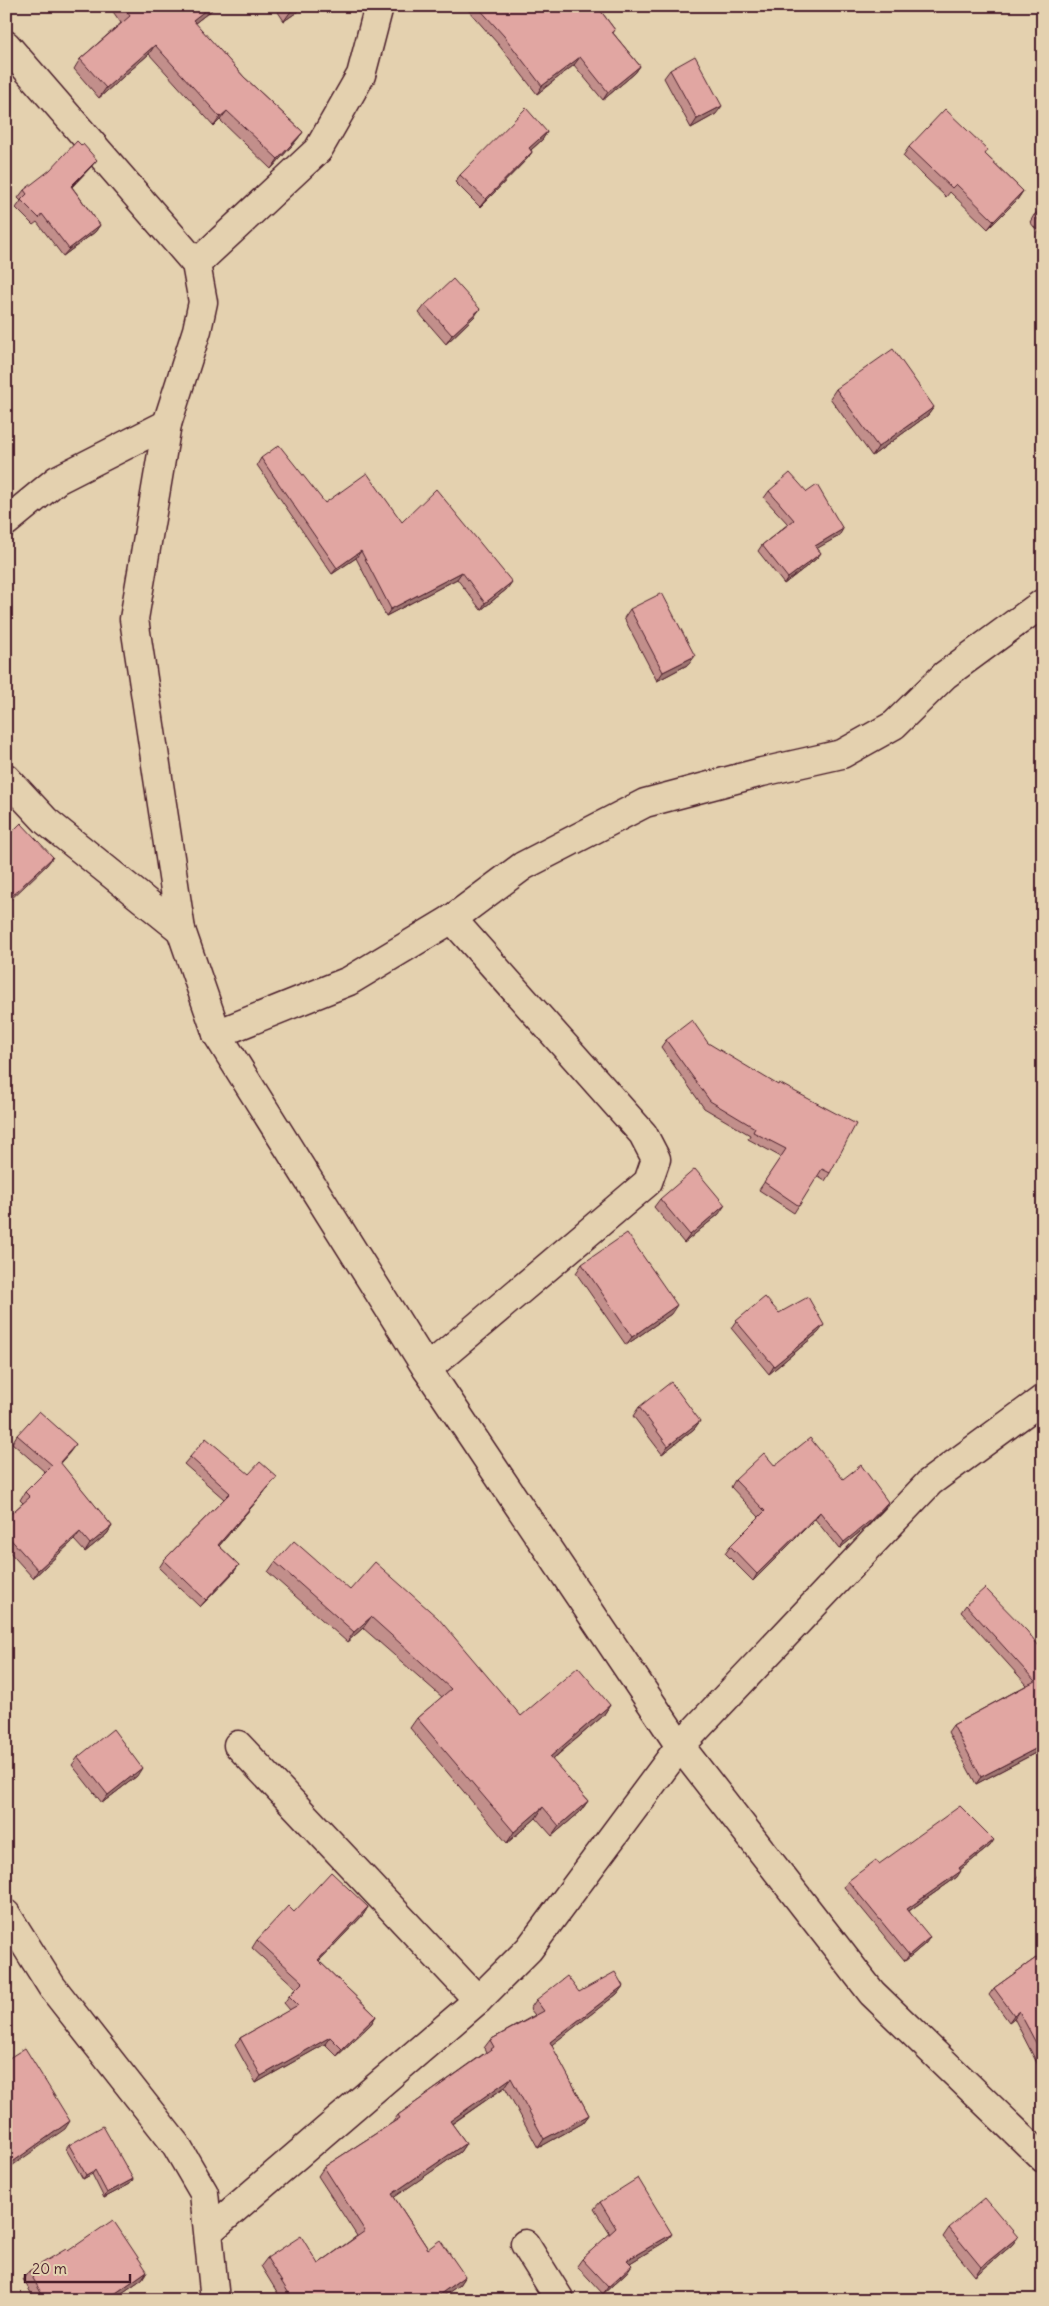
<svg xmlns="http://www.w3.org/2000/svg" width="1049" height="2306" font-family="Delius,sans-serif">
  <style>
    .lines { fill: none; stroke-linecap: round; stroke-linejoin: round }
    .street-casing { stroke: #4a1f2b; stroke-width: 31 }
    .street { stroke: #e4d1af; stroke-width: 28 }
    .wall { fill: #c28f8b; stroke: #4a1f2b }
    .shaded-wall { fill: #9e7471; stroke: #4a1f2b }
    .building { fill: #e1a6a2; stroke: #4a1f2b }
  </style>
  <rect width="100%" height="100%" fill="#e4d1af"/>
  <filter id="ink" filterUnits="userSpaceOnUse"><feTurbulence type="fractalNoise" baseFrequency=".02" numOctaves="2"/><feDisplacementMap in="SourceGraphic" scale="10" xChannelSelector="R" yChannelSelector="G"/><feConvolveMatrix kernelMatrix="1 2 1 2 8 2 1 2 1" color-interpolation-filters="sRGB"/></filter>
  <g filter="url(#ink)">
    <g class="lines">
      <defs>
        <g id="street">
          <path d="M6,45L196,264L203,302L197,330L167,424L134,619L181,930L217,1034L427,1369L680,1746L872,1993L1043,2158"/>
          <path d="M196,264L318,150L361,75L379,6"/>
          <path d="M6,522L57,480L167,424"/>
          <path d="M6,778L46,821L181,930"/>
          <path d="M217,1034L349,981L452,919L523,866L645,803L762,772L842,754L894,725L945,675L1043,603"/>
          <path d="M427,1369L648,1182L656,1159L643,1134L452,919"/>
          <path d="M238,1745L478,2000"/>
          <path d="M6,1914L52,1987L176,2145L204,2193L215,2300"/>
          <path d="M209,2231L478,2000L529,1949L680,1746L930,1482L1043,1399"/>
          <path d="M525,2244L560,2300"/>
        </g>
      </defs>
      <use href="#street" class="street-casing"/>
      <use href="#street" class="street"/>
    </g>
    <g class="wall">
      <path d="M109,6H217L195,23L244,77L303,132L296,141L271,169L220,120L214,126L149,54L99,98L74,69L80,59L121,23Z"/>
      <path d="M274,6H306L284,21Z"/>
      <path d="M471,6H597L615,30L613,33L640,66L635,73L603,100L574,65L537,94L498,44L468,10Z"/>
      <path d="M670,70L716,114L691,128L664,78Z"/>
      <path d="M547,132L542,140L531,150L532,152L527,159L480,207L455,182L460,175Z"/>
      <path d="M909,147L985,154L1023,191L1017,200L988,229L950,192L946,197L903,156Z"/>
      <path d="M91,167L72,187L100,225L95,232L63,256L37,222L33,225L16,208L21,201L18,198L24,190Z"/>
      <path d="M1043,208V238L1030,222L1034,215Z"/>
      <path d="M425,305L480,309L474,317L446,344L419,313Z"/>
      <path d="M836,389L934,407L928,415L872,456L830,398Z"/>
      <path d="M261,458L325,503L402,522L507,589L481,610L457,579L386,616L356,558L332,574L257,465Z"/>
      <path d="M769,491L839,536L817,548L821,553L816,559L784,584L758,551L762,545L788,524L764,498Z"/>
      <path d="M630,609L689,664L657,681L624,618Z"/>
      <path d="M666,1040L708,1043L830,1173L825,1181L817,1176L794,1213L759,1190L781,1157L748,1139L750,1135L704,1108L661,1047Z"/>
      <path d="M660,1199L719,1214L684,1243L654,1207Z"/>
      <path d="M582,1264L671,1314L626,1345L576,1273Z"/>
      <path d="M779,1313L819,1332L769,1374L731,1328L736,1321Z"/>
      <path d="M639,1407L700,1421L694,1429L662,1454L633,1416Z"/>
      <path d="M17,1435L70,1452L60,1463L112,1526L107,1534L85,1552L74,1540L33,1578L6,1548V1518L23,1503L20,1500L25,1492L45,1472L12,1443Z"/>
      <path d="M190,1457L249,1474L271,1484L219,1546L239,1565L233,1573L200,1607L159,1568L164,1560L224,1499L184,1464Z"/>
      <path d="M775,1466L843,1479L888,1502L883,1509L866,1527L839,1549L815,1519L753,1581L725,1553L730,1546L759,1517L731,1487L735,1480Z"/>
      <path d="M275,1562L350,1590L521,1716L610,1705L603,1716L552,1760L588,1801L580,1812L552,1836L536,1818L507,1843L410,1728L417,1718L442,1697L363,1628L347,1642L268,1572Z"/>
      <path d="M966,1605L1043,1651V1749L976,1784L948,1732L953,1725L1027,1685L961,1612Z"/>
      <path d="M78,1757L137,1776L102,1803L72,1765Z"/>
      <path d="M990,1846L960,1870L957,1877L909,1911L926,1943L905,1961L844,1887L848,1881L879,1864Z"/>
      <path d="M1043,1871V1887L1036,1879Z"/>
      <path d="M368,1907L363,1915L319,1961L376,2016L371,2024L337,2056L325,2044L256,2083L235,2045L240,2038L290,2010L284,2003L289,1996L296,1988L252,1948L257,1940L294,1912Z"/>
      <path d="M1043,1953V2063L1038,2065L1014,2018L1009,2022L989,1995L994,1988Z"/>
      <path d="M623,1986L617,1994L551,2045L589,2115L583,2123L538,2148L505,2087L452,2124L466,2143L460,2152L394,2197L428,2249L465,2276L459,2285L438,2300H282L261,2266L267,2258L318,2264L357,2236L318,2176L324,2167L392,2123L398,2115L486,2052L484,2048L490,2040L535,2015L530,2009L536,2000L579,1992Z"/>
      <path d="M69,2145L133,2179L130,2184L104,2198L92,2174L83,2179L66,2149Z"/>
      <path d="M600,2202L672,2234L666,2241L630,2263L627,2272L603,2294L577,2266L582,2259L610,2234L594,2209Z"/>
      <path d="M949,2228L1018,2237L1012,2245L975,2276L943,2237Z"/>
      <path d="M68,2251L147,2271L142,2279L112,2300H35L23,2279L29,2271Z"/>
    </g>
    <g class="shaded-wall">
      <path d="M211,6H217L186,30L193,20Z"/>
      <path d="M299,6H306L284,21L291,11Z"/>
      <path d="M155,45L149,54L99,98L106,88Z"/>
      <path d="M580,57L574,65L537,94L542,86Z"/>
      <path d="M640,66L635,73L603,100L608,92Z"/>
      <path d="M722,106L716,114L691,128L697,119Z"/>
      <path d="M227,111L220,120L214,126L220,117Z"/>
      <path d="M303,132L296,141L271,169L278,159Z"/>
      <path d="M547,132L542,140L524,156L529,148Z"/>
      <path d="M532,152L527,159L480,207L486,199Z"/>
      <path d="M97,160L91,167L65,193L71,186Z"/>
      <path d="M1023,191L1017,200L988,229L994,221Z"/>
      <path d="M100,225L95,232L63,256L69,249Z"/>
      <path d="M480,309L474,317L446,344L452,335Z"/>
      <path d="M934,407L928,415L872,456L878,447Z"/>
      <path d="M843,529L839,536L811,552L815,546Z"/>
      <path d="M361,551L356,558L332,574L337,568Z"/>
      <path d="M821,553L816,559L784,584L788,578Z"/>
      <path d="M462,572L457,579L386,616L391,609Z"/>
      <path d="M512,582L507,589L481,610L485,603Z"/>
      <path d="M695,656L689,664L657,681L663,672Z"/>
      <path d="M53,857L47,865L6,904V901Z"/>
      <path d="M725,1205L719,1214L684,1243L690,1235Z"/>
      <path d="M677,1305L671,1314L626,1345L632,1337Z"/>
      <path d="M824,1325L819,1332L769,1374L774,1366Z"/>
      <path d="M700,1421L694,1429L662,1454L668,1446Z"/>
      <path d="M76,1444L70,1452L54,1470L60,1462Z"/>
      <path d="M277,1477L271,1484L213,1553L218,1545Z"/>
      <path d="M888,1502L883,1509L866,1527L839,1549L844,1542Z"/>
      <path d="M820,1512L815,1519L753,1581L757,1574Z"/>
      <path d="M112,1526L107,1534L85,1552L90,1544Z"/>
      <path d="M80,1532L74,1540L33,1578L38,1570Z"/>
      <path d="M239,1565L233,1573L200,1607L206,1600Z"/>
      <path d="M371,1617L363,1628L347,1642L354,1632Z"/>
      <path d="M610,1705L603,1716L542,1768L550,1757Z"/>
      <path d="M1043,1745V1749L976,1784L981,1777Z"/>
      <path d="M142,1768L137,1776L102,1803L108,1795Z"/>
      <path d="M588,1801L580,1812L552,1836L559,1826Z"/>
      <path d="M543,1807L536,1818L507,1843L514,1832Z"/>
      <path d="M994,1840L990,1846L955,1874L959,1868Z"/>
      <path d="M961,1871L957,1877L903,1915L907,1909Z"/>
      <path d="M368,1907L363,1915L313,1967L318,1960Z"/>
      <path d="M930,1937L926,1943L905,1961L909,1955Z"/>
      <path d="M623,1986L617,1994L544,2051L550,2042Z"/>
      <path d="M1019,2011L1014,2018L1009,2022L1014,2015Z"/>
      <path d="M376,2016L371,2024L337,2056L342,2049Z"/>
      <path d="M330,2037L325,2044L256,2083L261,2076Z"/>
      <path d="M1043,2059V2063L1038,2065Z"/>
      <path d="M511,2078L505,2087L444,2129L450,2121Z"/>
      <path d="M589,2115L583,2123L538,2148L544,2139Z"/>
      <path d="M70,2121L65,2129L6,2170L7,2166Z"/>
      <path d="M466,2143L460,2152L386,2203L392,2194Z"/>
      <path d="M95,2170L92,2174L83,2179L86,2175Z"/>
      <path d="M133,2179L130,2184L104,2198L107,2193Z"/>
      <path d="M672,2234L666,2241L622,2268L627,2260Z"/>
      <path d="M1018,2237L1012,2245L975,2276L981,2267Z"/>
      <path d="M632,2265L627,2272L603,2294L608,2287Z"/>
      <path d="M147,2271L142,2279L112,2300H106Z"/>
      <path d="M465,2276L459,2285L438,2300H432Z"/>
    </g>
    <g class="building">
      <path d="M123,6H211L193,20L244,77L303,132L278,159L227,111L220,117L155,45L106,88L80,59L130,16Z"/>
      <path d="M287,6H299L291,11Z"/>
      <path d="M477,6H597L615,30L612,32L640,66L608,92L580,57L542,86L504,36Z"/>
      <path d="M695,56L722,106L697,119L670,70Z"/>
      <path d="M526,108L547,132L529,148L532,152L486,199L460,175Z"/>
      <path d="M945,109L988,150L985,154L1023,191L994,221L956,184L952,188L909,147Z"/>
      <path d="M77,141L82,146L83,144L97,160L71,186L100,225L69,249L42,214L39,218L21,200L27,194L24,190L50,170Z"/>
      <path d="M1043,208V225L1034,215Z"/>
      <path d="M453,279L480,309L452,335L425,305Z"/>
      <path d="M893,349L934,407L878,447L836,389Z"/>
      <path d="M279,445L325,503L367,473L402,522L436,489L512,582L485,603L462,572L391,609L361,551L337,568L261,458Z"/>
      <path d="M790,473L807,492L817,485L843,529L815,546L821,553L788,578L762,545L794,520L769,491Z"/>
      <path d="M662,593L695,656L663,672L630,609Z"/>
      <path d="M21,823L53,857L6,901V838Z"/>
      <path d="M692,1020L708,1043L778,1085L779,1083L856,1124L830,1173L822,1169L799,1206L764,1182L786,1149L753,1132L755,1128L710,1101L666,1040Z"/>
      <path d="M695,1169L725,1205L690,1235L660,1199Z"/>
      <path d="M627,1233L677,1305L632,1337L582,1264Z"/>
      <path d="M765,1297L779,1313L808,1297L824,1325L774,1366L736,1321Z"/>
      <path d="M671,1382L700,1421L668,1446L639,1407Z"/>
      <path d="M6,1390L11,1394L6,1400Z"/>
      <path d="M39,1411L76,1444L60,1462L112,1526L90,1544L80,1532L38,1570L6,1534V1518L30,1497L25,1492L52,1465L17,1435Z"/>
      <path d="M206,1438L249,1474L260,1462L277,1477L218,1545L239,1565L206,1600L164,1560L230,1493L190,1457Z"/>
      <path d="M810,1438L843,1479L861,1465L888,1502L871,1520L844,1542L820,1512L757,1574L730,1546L765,1511L735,1480L764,1453L775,1466Z"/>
      <path d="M294,1541L350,1590L375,1562L438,1618L521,1716L578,1667L610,1705L550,1757L588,1801L559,1826L543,1807L514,1832L417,1718L451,1689L371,1617L354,1632L275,1562Z"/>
      <path d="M985,1588L1027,1631L1043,1651V1745L981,1777L953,1725L1035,1681L966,1605Z"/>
      <path d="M113,1729L142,1768L108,1795L78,1757Z"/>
      <path d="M960,1806L994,1840L959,1868L961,1871L907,1909L930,1937L909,1955L848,1881L876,1860L879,1864Z"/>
      <path d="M331,1872L368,1907L318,1960L376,2016L342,2049L330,2037L261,2076L240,2038L298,2005L289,1996L303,1982L257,1940L288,1906L294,1912Z"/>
      <path d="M1043,1953V2056L1019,2011L1014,2015L994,1988Z"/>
      <path d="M615,1972L623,1986L550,2042L589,2115L544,2139L511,2078L450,2121L466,2143L392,2194L428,2249L440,2240L465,2276L432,2300H293L267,2258L301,2236L318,2264L365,2231L324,2167L400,2118L398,2115L494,2047L490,2040L544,2011L536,2000L567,1976L579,1992Z"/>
      <path d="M25,2048L70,2121L7,2166L6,2060Z"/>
      <path d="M103,2126L133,2179L107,2193L95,2170L86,2175L69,2145Z"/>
      <path d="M638,2178L672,2234L627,2260L632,2265L608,2287L582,2259L616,2228L600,2202Z"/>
      <path d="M985,2198L1018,2237L981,2267L949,2228Z"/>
      <path d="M113,2220L147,2271L106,2300H45L29,2271L66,2249L68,2251Z"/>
    </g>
  </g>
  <rect width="1049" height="2306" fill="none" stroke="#e4d1af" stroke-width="25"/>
  <rect x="12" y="12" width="1024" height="2281" fill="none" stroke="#4a1f2b" stroke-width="2" filter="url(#ink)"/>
  <path d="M25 2274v8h105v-8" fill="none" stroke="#4a1f2b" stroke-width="2.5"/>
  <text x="32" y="2274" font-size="15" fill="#4a1f2b" stroke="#e4d1af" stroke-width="4" paint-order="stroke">20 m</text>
</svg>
